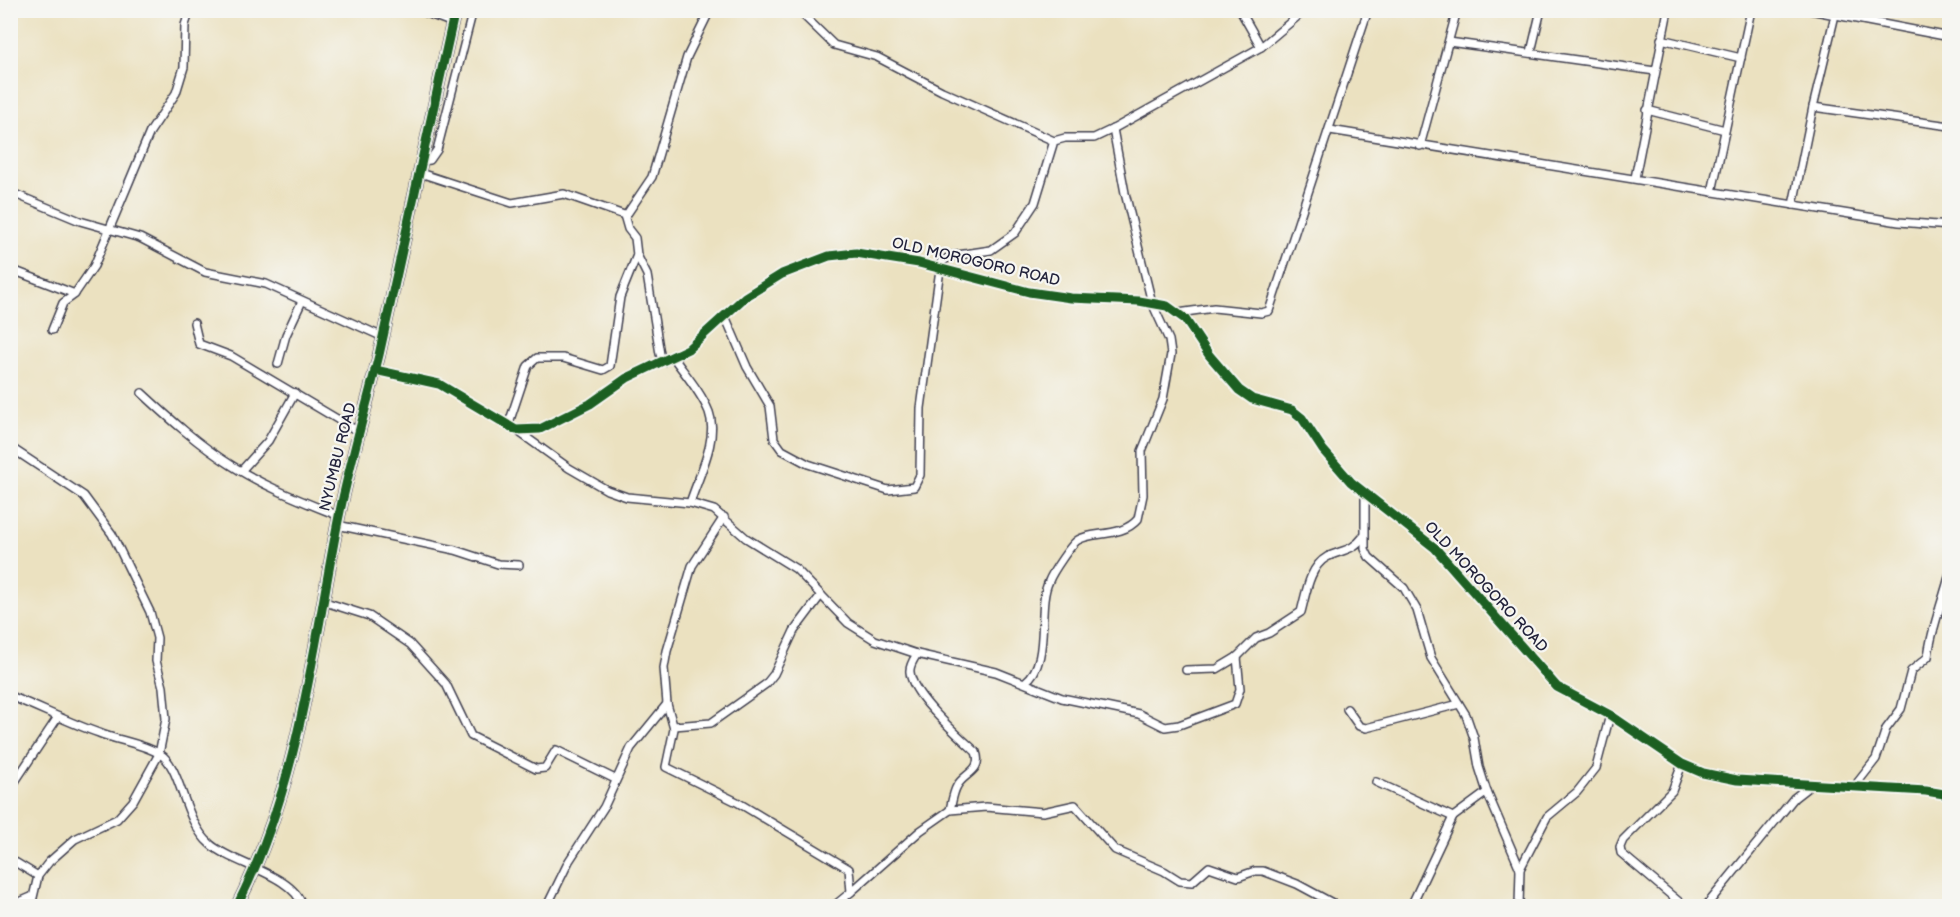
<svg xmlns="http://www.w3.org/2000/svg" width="1960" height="917" font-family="'Balsamiq Sans',sans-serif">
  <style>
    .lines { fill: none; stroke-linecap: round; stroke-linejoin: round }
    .street-casing { stroke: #403f4f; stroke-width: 10 }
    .secondary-casing { stroke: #403f4f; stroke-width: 14 }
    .street { stroke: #fff; stroke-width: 7 }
    .secondary { stroke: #fff; stroke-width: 10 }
    .cycleway-casing { stroke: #f6f6f2; stroke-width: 13 }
    .cycleway { stroke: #1b5e20; stroke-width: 9 }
    .labels { text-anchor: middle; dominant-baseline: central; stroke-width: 4.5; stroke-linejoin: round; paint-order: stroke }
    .street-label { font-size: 15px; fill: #22223b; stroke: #f6f6f2 }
  </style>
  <rect width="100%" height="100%" fill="#f6f6f2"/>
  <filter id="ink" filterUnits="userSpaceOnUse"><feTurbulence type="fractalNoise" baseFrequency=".0167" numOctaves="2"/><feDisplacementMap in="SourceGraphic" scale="12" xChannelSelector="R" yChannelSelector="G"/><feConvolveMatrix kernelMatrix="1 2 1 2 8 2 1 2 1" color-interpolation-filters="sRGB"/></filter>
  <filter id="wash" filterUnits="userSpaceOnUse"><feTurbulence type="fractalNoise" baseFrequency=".008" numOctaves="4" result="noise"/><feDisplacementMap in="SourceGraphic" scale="24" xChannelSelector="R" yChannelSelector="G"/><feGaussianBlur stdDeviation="1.35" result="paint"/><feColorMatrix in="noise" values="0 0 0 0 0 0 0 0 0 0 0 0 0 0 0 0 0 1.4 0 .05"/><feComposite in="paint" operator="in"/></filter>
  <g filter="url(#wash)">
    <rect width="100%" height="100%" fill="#ebe1c0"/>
  </g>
  <g filter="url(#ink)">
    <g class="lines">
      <defs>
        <g id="street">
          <path d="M419,10L453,23"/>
          <path d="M798,10L834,45L877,57L942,91L1054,141"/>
          <path d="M1240,10L1261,47"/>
          <path d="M1810,10L1950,37"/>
          <path d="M1661,39L1741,58"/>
          <path d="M1449,42L1655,71"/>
          <path d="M1531,52L1541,10"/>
          <path d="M1813,107L1950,126"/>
          <path d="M1647,110L1725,130"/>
          <path d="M1330,130L1899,222L1950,226"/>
          <path d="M1420,146L1457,10"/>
          <path d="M422,161L430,160L437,150L473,10"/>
          <path d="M420,173L512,203L564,194L624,215L628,229L635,238L637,255L647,275L660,354L664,362"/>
          <path d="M1635,178L1668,10"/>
          <path d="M10,192L80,221L140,238L205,272L266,284L383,337"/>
          <path d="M1712,192L1751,10"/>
          <path d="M1793,205L1813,107L1835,15"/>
          <path d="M625,217L652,177L687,57L710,10"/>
          <path d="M10,269L75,294"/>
          <path d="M1178,313L1214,308L1261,313L1269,311L1368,10"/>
          <path d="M725,316L747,367L770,406L774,439L782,450L808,464L888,490L914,487L920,475L921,408L941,262L951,256L991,250L1015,233L1035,203L1054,141L1065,138H1094L1113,129L1261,47L1305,10"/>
          <path d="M194,323L199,344L231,356L359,432"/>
          <path d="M52,330L63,303L74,295L94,266L150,132L176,93L184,67L185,25L190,10"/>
          <path d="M673,357C685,374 701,392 709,412C719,439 698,477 690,503"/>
          <path d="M278,364L286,335L302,301"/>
          <path d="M375,370L439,384L516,430L540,429L590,404L627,378L688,349L745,297L782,274L829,256L856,253L919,263L1029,292L1071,298L1139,301L1167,306L1185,319L1209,355L1239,390L1252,399L1292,410L1302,418L1323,450L1351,482L1435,548L1557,687L1610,715L1682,764L1703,773L1737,780L1926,791L1950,795"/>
          <path d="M142,393C170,419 199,445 231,465C265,487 302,501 339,516"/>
          <path d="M508,426L528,366L537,358H563L603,370L610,366L620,297L637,255"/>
          <path d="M516,430L569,468L607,490L627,497L690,503L714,510L746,538L796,569L848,623L875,640L917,654L996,672L1062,698L1139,714L1165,727L1179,725L1235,704L1240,689L1237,657"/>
          <path d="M10,447L84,496L112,534L150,612L157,638L156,661L163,687L166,719L159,754L133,801L117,819L75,839L49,862L38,876L31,906"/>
          <path d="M241,471L268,441L295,393"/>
          <path d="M1365,495V549L1369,557L1404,588L1417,610L1431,658L1466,715L1474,738L1479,767L1487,792L1520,869L1519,906"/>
          <path d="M724,517L692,566L667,651L664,668L667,704L674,729L666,767L737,802L849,869L851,892L834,906"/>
          <path d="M337,525L455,550L498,564L519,565"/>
          <path d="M325,602L369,616L410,644L446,684L471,736L536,769L545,768L556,750L615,779"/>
          <path d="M1186,670L1217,669L1237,657L1256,638L1269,633L1301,612C1306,594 1309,567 1327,557C1341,550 1353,551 1363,537"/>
          <path d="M1025,682C1052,663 1036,607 1049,581C1052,573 1071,544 1078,540C1092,531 1122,538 1138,519L1143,495L1142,451L1163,399L1171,354L1169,340L1152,303L1125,193L1113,129"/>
          <path d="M10,696C41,708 69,723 99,733C119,741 141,743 160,754C182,767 182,819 210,844C232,864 295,875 302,906"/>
          <path d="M1347,709L1359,726L1366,728L1459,704"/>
          <path d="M674,726L711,723L766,684L774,674L794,631L821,595"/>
          <path d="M1682,764L1672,791L1623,840L1620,847L1621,853L1684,906"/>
          <path d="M1376,782L1453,817"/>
          <path d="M1854,787L1876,759L1886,729L1901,709L1911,671L1928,657C1931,629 1943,601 1950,573"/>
          <path d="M10,789L58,717"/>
          <path d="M950,810L986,807L1043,812L1075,805L1115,850L1164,871L1180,881L1192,882L1209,867L1238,877L1255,871H1263L1297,884L1338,906"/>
          <path d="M10,859L38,876"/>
          <path d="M1520,869L1547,817L1577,792L1596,768L1610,715"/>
          <path d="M851,892L920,831L950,810C952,802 953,793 957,786C964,773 983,771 976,752C959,736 912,696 910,672C909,666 914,659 917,654"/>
          <path d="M10,906L31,897"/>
          <path d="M547,906L569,861L604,807L631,748L667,704"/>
          <path d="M1411,906L1453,817L1487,792"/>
          <path d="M1706,906L1794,798L1812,784"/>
        </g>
        <path id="secondary" d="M237,906C298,786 312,657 337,526C348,469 365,412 379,355C405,240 430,125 455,10"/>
      </defs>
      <use href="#street" class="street-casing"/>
      <use href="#secondary" class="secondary-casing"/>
      <use href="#street" class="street"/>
      <use href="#secondary" class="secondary"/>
      <defs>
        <g id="cycleway">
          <path d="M375,370L439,384L516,430L540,429L590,404L627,378L688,349L745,297L782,274L829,256L856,253L919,263L1029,292L1071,298L1139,301L1167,306L1185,319L1209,355L1239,390L1252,399L1292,410L1302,418L1323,450L1351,482L1435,548L1557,687L1610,715L1682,764L1703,773L1737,780L1926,791L1950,795"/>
          <path d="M237,906C298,786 312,657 337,526C348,469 365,412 379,355C405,240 430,125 455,10"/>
        </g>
      </defs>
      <use href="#cycleway" class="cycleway-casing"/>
      <use href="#cycleway" class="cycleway"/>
    </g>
  </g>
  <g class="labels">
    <g class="street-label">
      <text transform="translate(976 262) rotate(13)">OLD MOROGORO ROAD</text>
      <text transform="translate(338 457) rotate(-76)">NYUMBU ROAD</text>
      <text transform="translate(1486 587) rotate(47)">OLD MOROGORO ROAD</text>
    </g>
  </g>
  <rect width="1960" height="917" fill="none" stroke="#f6f6f2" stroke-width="36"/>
</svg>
